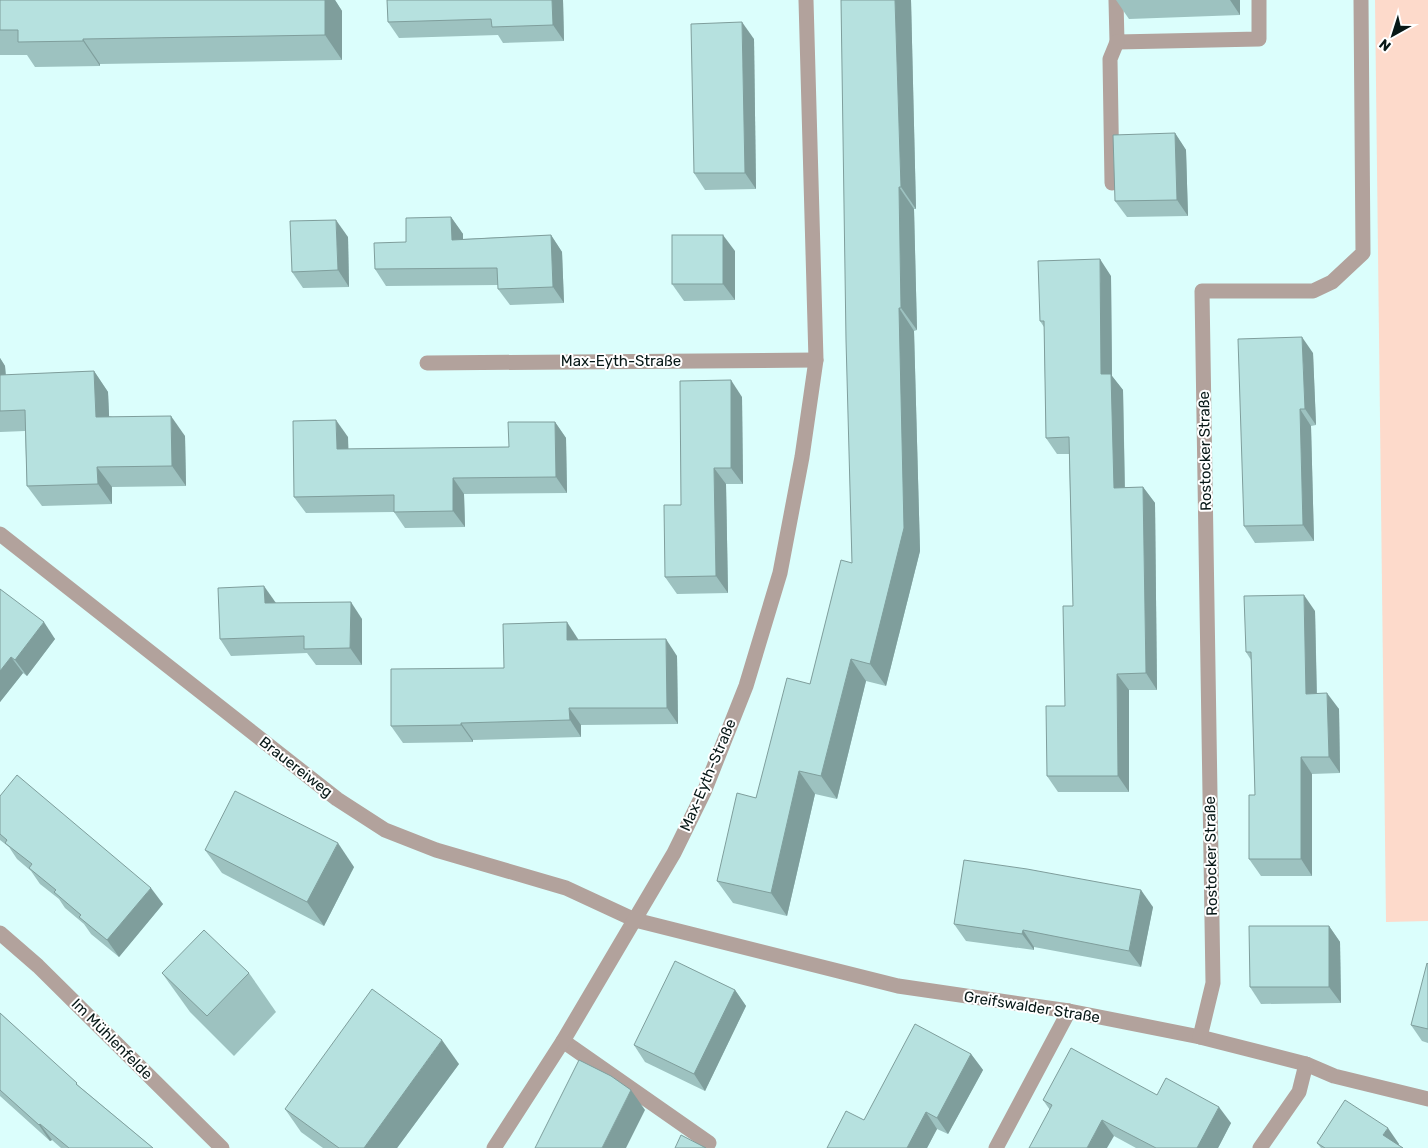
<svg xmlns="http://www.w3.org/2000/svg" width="1428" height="1148" font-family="Rubik,sans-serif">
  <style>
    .green { fill: #fddacb }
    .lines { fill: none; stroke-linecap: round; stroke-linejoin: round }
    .minor { stroke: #b2a29c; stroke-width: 15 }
    .wall { fill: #9dc2c0 }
    .shaded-wall { fill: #7f9e9c }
    .building { fill: #b6e1df; stroke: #7f9e9c }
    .labels { text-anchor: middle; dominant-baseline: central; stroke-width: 4; stroke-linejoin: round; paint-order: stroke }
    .street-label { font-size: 15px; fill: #071817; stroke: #fff }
  </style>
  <rect width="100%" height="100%" fill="#dbfefc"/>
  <path class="green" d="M1375,0H1428V921L1386,922Z"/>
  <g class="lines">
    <g class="minor">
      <path d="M1116,0L1117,42L1259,39V0"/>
      <path d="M1112,183L1110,59L1117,42"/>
      <path d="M427,363L816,360"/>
      <path d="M0,534L337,799L385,830L436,850L566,888L635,920L898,986L1069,1011L1200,1037L1306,1064L1334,1076L1428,1099"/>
      <path d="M0,933L38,966L222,1148"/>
      <path d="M1200,1037L1213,983L1202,291H1313L1332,282L1363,253L1361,0"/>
      <path d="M563,1041L709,1143"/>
      <path d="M494,1148L563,1041L674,853L704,792L746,686L780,573L802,457L816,360L806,0"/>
      <path d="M996,1148L1069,1011"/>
      <path d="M1260,1148L1299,1092L1306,1064"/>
    </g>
  </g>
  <g class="wall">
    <path d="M0,0H335L342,11V60L100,64V66L35,67L27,55H0Z"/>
    <path d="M387,0H563L564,41L503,43L498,35L399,38L388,22Z"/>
    <path d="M841,0H911L916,209H914L917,330L914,331L920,551L886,686L866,681L837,799L815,794L787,916L733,903L717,881L810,684L852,563Z"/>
    <path d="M1116,0H1240V15L1129,19Z"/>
    <path d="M754,39L756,189L705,190L694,173Z"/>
    <path d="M1175,133L1186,150L1188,216L1127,217L1115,201Z"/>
    <path d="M451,217L463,234V239L551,235L562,252L564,303L510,305L498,289V285L386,286L375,269L406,242Z"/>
    <path d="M348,237L349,287L303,288L292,272Z"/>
    <path d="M735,251V300L684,301L672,284Z"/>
    <path d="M1111,276L1112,376L1123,390L1125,487H1143L1155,503L1157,690H1129V792H1058L1047,776L1065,706L1073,606L1069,454H1057L1046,438L1044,327L1040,321Z"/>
    <path d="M1313,353L1316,425L1311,426L1314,541L1255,543L1244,526Z"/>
    <path d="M0,358L5,366L6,375L94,371L108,392L109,416L185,436L186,486L112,487V504L42,506L27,486L25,431L0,432Z"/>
    <path d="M742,397L743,484H726L728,593L677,594L665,577L681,505Z"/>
    <path d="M555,422L566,438L567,493L464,494L465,527L405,528L394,512L306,513L294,497L348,437V449L509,447Z"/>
    <path d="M0,589L55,639L27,676L23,673L0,702Z"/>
    <path d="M275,603L362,619V665H316L307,653L231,656L220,639Z"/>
    <path d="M1315,611L1317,693L1339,709L1340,773L1312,774V876H1261L1249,859L1255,795L1251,660L1246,652Z"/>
    <path d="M578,639V640L677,656L678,724L581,725V737L473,740V742L403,743L391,726L504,668Z"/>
    <path d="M0,796L163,904L119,957L91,934L84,924L65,908L59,899L40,884L31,871L17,859L9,847L0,840Z"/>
    <path d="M205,850L354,867L324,926L222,873Z"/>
    <path d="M1153,907L1141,967L1034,947V950L966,941L954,924Z"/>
    <path d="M1329,926L1340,942L1341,1003L1261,1004L1250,987Z"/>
    <path d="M1428,964V1043L1422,1041L1411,1025Z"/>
    <path d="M162,973H249L276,1012L234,1056L190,1012Z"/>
    <path d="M735,990L746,1006L705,1091L645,1062L634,1045Z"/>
    <path d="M0,1013L80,1087L153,1148H61L52,1140L50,1141L0,1096Z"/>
    <path d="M971,1054L983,1070L948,1134L937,1129L927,1148H827L864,1120Z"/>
    <path d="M459,1064L397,1148H323L301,1132L285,1109Z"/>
    <path d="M1157,1095L1231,1123L1218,1148H1136L1114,1136L1050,1110L1043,1100Z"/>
    <path d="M1317,1143L1399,1144V1145L1403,1148H1321Z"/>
  </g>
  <g class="shaded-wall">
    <path d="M325,0H335L342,11V60L325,35Z"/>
    <path d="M552,0H563L564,41L553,25Z"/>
    <path d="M895,0H911L916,209L901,187Z"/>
    <path d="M1230,0H1240V15Z"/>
    <path d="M742,22L754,39L756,189L745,173Z"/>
    <path d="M83,39L100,64V66L83,41Z"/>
    <path d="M1175,133L1186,150L1188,216L1177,200Z"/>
    <path d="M899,187L914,209L917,330L901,308Z"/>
    <path d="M451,217L463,234V256L452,240Z"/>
    <path d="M336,220L348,237L349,287L338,270Z"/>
    <path d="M551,235L562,252L564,303L553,287Z"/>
    <path d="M723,235L735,251V300L723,284Z"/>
    <path d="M1100,259L1111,276L1112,376L1123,390L1125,504L1114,488L1101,374Z"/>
    <path d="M899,308L914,331L920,551L886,686L870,664Z"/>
    <path d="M1302,337L1313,353L1316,425L1305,409Z"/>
    <path d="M0,358L5,366L7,396L0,386Z"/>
    <path d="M94,371L108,392L110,437L96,417Z"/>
    <path d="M731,380L742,397L743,484L731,468Z"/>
    <path d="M1300,409L1311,426L1314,541L1303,525Z"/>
    <path d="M171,416L185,436L186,486L172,466Z"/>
    <path d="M336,420L348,437L349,465L337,449Z"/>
    <path d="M555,422L566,438L567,493L556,477Z"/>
    <path d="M97,467L112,487V504L98,484Z"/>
    <path d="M714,468L726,484L728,593L716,576Z"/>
    <path d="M453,478L464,494L465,527L453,511Z"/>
    <path d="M1143,487L1155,503L1157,690L1146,673Z"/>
    <path d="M264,586L276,603H265Z"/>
    <path d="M1304,595L1315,611L1317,710L1306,694Z"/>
    <path d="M351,602L362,619V665L350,648Z"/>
    <path d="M44,622L55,639L27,676L15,660Z"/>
    <path d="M567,622L578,639L579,656L567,640Z"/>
    <path d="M666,639L677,656L678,724L667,708Z"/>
    <path d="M11,657L23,673L0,702V671Z"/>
    <path d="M851,659L866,681L837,799L821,776Z"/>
    <path d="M1117,674L1129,690V792L1118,776Z"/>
    <path d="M1327,693L1339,709L1340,773L1329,757Z"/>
    <path d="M569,708L581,725V737L570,720Z"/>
    <path d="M461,723L473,740V742L461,725Z"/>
    <path d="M1301,757L1312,774V876L1301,859Z"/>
    <path d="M799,771L815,794L787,916L771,893Z"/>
    <path d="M338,843L354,867L324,926L307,902Z"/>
    <path d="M151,888L163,904L119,957L107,940Z"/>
    <path d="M1141,890L1153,907L1141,967L1129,951Z"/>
    <path d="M1329,926L1340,942L1341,1003L1329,987Z"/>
    <path d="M1023,930L1034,947V950L1022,934Z"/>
    <path d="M735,990L746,1006L705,1091L694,1074Z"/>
    <path d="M442,1040L459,1064L397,1148H364Z"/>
    <path d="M971,1054L983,1070L948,1134L937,1118Z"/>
    <path d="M631,1090L645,1110L626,1148H602Z"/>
    <path d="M1219,1107L1231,1123L1218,1148H1197Z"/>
    <path d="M926,1112L937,1129L927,1148H907Z"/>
    <path d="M1102,1120L1114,1136L1107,1148H1087Z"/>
    <path d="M40,1124L52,1140L50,1141L39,1125Z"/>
    <path d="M1388,1128L1399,1144L1397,1148L1383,1135Z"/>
  </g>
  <g class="building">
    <path d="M0,0H325V35L83,39V41L18,42V30H0Z"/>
    <path d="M387,0H552L553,25L492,27L491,19L388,22Z"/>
    <path d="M841,0H895L901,187H899L901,308H899L904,528L870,664L851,659L821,776L799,771L771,893L717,881L737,793L756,798L787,678L810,684L841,560L852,563L846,340Z"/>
    <path d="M742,22L745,173H694L691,24Z"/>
    <path d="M1175,133L1177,200L1115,201L1113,135Z"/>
    <path d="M451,217L452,240L551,235L553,287L498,289L497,268L375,269L374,243L406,242V218Z"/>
    <path d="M336,220L338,270L292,272L290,221Z"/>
    <rect x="672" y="235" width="51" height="49"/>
    <path d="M1100,259L1101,374H1111L1114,488L1143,487L1146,673L1117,674L1118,776H1047L1046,706H1065L1063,606H1073L1069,437L1046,438L1044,321H1040L1038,261Z"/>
    <path d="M1302,337L1305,409H1300L1303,525L1244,526L1238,339Z"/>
    <path d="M94,371L96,417L171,416L172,466L97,467L98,484L27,486L25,410L0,411V375Z"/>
    <path d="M731,380V468H714L716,576L665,577L664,505H681L680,381Z"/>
    <path d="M336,420L337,449L509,447L508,422H555L556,477L453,478V511L394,512V495L294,497L293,421Z"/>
    <path d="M264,586L265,603L351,602L350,648L304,649V636L220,639L218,588Z"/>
    <path d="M0,589L44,622L15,660L11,657L0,671Z"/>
    <path d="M1304,595L1306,694L1327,693L1329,757H1301V859H1249V795H1255L1251,652H1246L1244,596Z"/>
    <path d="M567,622V640L666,639L667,708H569L570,720L461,723V725L391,726V669L504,668L503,624Z"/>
    <path d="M17,775L151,888L107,940L79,917L81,915L54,892L56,890L29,868L32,864L5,843L7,840L0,834V796Z"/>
    <path d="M235,791L338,843L307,902L205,850Z"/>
    <path d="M964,860L1027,869L1141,890L1129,951L1023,930L1022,934L954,924Z"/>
    <path d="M1249,926H1329V987H1250Z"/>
    <path d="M204,930L249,973L207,1016L162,973Z"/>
    <path d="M675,961L735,990L694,1074L634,1045Z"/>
    <path d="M1427,963L1428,964V1029L1411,1025Z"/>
    <path d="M372,989L442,1040L364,1148H339L285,1109Z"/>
    <path d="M0,1013L77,1083L76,1084L153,1148H69L40,1124L39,1125L0,1090Z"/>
    <path d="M915,1024L971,1054L937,1118L926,1112L907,1148H827L846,1111L864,1120Z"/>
    <path d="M1071,1048L1157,1095L1166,1078L1219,1107L1197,1148H1156L1102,1120L1087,1148H1029L1052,1105L1043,1100Z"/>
    <path d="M579,1060L611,1076L631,1090L602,1148H535Z"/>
    <path d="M1345,1100L1388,1128L1383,1135L1403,1148H1325L1317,1143Z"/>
    <path d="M681,1135L706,1148H675Z"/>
  </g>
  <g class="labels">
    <g class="street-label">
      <text x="621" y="361">Max-Eyth-Straße</text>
      <text transform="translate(1205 451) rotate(-91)">Rostocker Straße</text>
      <text transform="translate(296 767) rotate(38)">Brauereiweg</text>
      <text transform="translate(708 775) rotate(-67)">Max-Eyth-Straße</text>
      <text transform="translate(1211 856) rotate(-91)">Rostocker Straße</text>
      <text transform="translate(1032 1007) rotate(9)">Greifswalder Straße</text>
      <text transform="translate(112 1039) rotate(45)">Im Mühlenfelde</text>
    </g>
  </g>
  <g transform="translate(1393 35) rotate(219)" stroke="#ffffff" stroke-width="4" paint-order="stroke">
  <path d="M0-4L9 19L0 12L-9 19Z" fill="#071817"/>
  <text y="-8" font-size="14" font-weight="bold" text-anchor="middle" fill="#071817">N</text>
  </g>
</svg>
